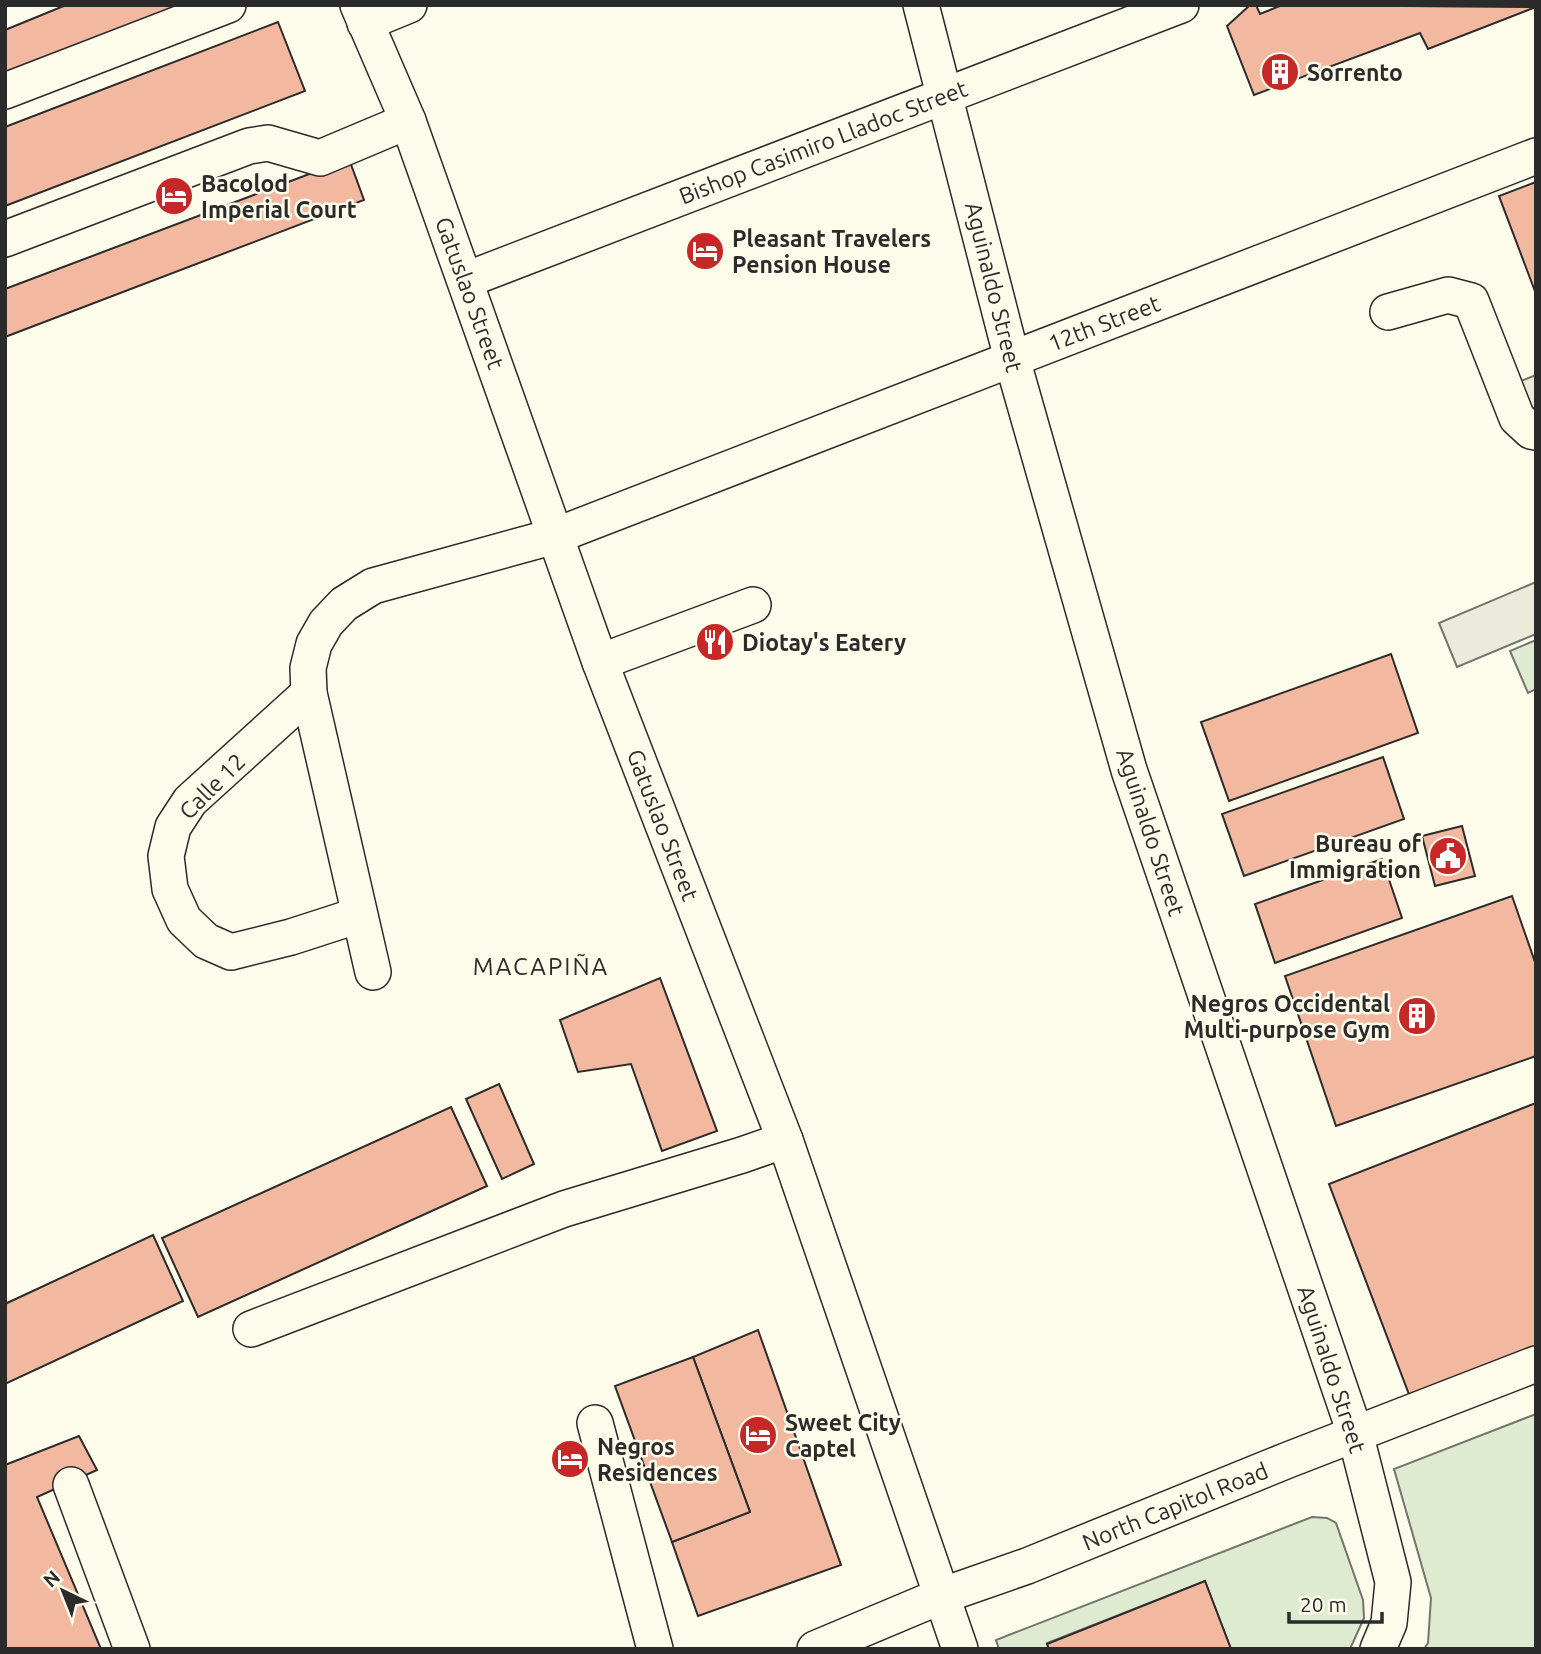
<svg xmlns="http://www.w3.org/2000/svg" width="1541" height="1654" font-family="Ubuntu,sans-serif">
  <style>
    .green { fill: #deebd1; stroke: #74746e; stroke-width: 2 }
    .parking { fill: #eceadb; stroke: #74746e; stroke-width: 2 }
    .building { fill: #f2b8a0; stroke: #2b2b2b; stroke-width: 2 }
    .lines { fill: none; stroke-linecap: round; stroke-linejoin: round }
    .minor-casing { stroke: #2b2b2b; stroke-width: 38 }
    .minor { stroke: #fdfbea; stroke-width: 35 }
    .labels { text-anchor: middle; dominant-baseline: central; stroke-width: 5; stroke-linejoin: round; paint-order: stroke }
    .poi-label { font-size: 23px; font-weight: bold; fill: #2b2b2b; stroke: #fdfbea; text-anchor: start }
    .street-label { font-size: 23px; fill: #2b2b2b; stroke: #fdfbea }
    .neighbourhood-label { font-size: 24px; letter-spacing: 2px; fill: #2b2b2b; stroke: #fdfbea }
  </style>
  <rect width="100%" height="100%" fill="#fdfbea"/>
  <g class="green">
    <path d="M1536,640V689L1528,693L1510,651Z"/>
    <path d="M1536,1414V1649H1424L1428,1643L1431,1598L1394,1469Z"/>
    <path d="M1312,1517L1327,1518L1336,1523L1363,1600L1364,1618L1350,1649H1231L1205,1581L1047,1643L1049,1649H999L996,1640Z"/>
  </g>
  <g class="parking">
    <path d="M1536,375V432L1516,383Z"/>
    <path d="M1536,582V634L1457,667L1439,623Z"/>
  </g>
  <g class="building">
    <path d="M66,5H198L5,83V30Z"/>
    <path d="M1250,5H1256L1260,14L1282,5L1536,7L1428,49L1420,33L1254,95L1227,26Z"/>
    <path d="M278,22L305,91L5,206V127Z"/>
    <path d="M349,159L364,200L5,337V289Z"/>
    <path d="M1536,182V294L1499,196Z"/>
    <path d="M1391,654L1418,733L1229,801L1201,722Z"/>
    <path d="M1383,757L1404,819L1244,876L1222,814Z"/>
    <path d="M1462,826L1475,876L1435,886L1422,836Z"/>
    <path d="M1382,859L1402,918L1275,963L1255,904Z"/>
    <path d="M1512,896L1536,965V1056L1336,1126L1285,976Z"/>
    <path d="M660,978L717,1131L662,1151L631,1064L578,1072L560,1020Z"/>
    <path d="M499,1084L534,1164L502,1179L466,1099Z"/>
    <path d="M1536,1103V1348L1410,1397L1329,1184Z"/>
    <path d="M451,1107L487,1186L198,1317L162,1238Z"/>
    <path d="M153,1235L183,1301L5,1384V1304Z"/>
    <path d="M758,1330L841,1565L698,1616L672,1542L750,1512L693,1357Z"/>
    <path d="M693,1357L750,1512L672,1542L615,1386Z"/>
    <path d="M79,1436L97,1470L37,1497L101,1649H5V1465Z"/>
    <path d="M1205,1581L1231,1649H1049L1047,1644Z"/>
  </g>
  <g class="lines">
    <defs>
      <g id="minor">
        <path d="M358,5L408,121L600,662L785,1140L960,1649"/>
        <path d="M921,5L1012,359L1129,770L1355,1433L1393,1582L1389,1623L1378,1649"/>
        <path d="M365,23L409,5"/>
        <path d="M5,91L228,5"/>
        <path d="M5,239L249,146L268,143L320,158L408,121"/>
        <path d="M466,280L1181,5"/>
        <path d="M1388,312L1448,295L1471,301L1517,418L1531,431L1536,432"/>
        <path d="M600,662L753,605"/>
        <path d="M309,693L190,801L173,827L166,856L170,889L184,920L206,941L231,952L291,937L359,915"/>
        <path d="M373,972L309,693L308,668L314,644L326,623L344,604L373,586L555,536L1536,156"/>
        <path d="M251,1329L564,1209L742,1155L785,1140"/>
        <path d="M595,1423L655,1649"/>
        <path d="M71,1485L132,1649"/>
        <path d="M815,1649L941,1596L1027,1566L1288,1460L1536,1364"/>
      </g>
    </defs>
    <use href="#minor" class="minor-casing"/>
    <use href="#minor" class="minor"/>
  </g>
  <defs>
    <symbol id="building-disc" viewBox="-11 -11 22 22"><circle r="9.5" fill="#c62828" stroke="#fdfbea"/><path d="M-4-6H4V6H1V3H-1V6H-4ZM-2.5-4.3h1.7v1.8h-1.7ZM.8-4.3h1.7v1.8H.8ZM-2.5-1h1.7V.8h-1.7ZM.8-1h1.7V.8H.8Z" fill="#fff"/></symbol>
    <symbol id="hotel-disc" viewBox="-11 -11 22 22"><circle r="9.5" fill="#c62828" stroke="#fdfbea"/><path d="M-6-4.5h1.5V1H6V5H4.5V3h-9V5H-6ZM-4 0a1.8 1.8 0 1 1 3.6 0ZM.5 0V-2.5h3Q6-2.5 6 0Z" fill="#fff"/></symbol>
    <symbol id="restaurant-disc" viewBox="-11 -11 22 22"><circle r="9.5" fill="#c62828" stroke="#fdfbea"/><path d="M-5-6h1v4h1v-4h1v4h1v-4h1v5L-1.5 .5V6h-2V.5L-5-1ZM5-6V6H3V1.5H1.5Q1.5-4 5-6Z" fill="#fff"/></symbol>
    <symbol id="civic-disc" viewBox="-11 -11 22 22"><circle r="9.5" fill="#c62828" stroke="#fdfbea"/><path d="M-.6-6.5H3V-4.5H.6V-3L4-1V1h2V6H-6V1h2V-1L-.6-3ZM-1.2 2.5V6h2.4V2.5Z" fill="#fff"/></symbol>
  </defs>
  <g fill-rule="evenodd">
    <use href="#building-disc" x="1258" y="50" width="44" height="44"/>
    <use href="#hotel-disc" x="152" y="174" width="44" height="44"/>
    <use href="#hotel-disc" x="683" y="229" width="44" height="44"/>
    <use href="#restaurant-disc" x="693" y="620" width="44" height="44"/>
    <use href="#civic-disc" x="1426" y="834" width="44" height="44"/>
    <use href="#building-disc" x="1395" y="994" width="44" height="44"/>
    <use href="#hotel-disc" x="736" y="1413" width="44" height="44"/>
    <use href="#hotel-disc" x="548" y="1437" width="44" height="44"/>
  </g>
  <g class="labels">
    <g class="poi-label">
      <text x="1307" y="72">Sorrento</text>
      <text x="201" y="183">Bacolod<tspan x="201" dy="26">Imperial Court</tspan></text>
      <text x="732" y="238">Pleasant Travelers<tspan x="732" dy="26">Pension House</tspan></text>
      <text x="742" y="642">Diotay's Eatery</text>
      <text x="1421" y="843" text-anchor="end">Bureau of<tspan x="1421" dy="26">Immigration</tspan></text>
      <text x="1390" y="1003" text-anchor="end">Negros Occidental<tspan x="1390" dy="26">Multi-purpose Gym</tspan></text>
      <text x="785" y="1422">Sweet City<tspan x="785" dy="26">Captel</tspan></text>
      <text x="597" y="1446">Negros<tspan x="597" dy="26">Residences</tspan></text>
    </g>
    <g class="street-label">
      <text transform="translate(823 142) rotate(-21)">Bishop Casimiro Lladoc Street</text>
      <text transform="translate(994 287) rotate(76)">Aguinaldo Street</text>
      <text transform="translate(470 293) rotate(70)">Gatuslao Street</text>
      <text transform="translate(1104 323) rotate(-21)">12th Street</text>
      <text transform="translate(212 786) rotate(-45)">Calle 12</text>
      <text transform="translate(663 825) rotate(69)">Gatuslao Street</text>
      <text transform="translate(1151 832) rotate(72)">Aguinaldo Street</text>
      <text transform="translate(1332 1369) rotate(72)">Aguinaldo Street</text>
      <text transform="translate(1175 1506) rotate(-22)">North Capitol Road</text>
    </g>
    <g class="neighbourhood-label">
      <text x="541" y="966">MACAPIÑA</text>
    </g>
  </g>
  <rect width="1541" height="1654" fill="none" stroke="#2b2b2b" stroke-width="14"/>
  <g transform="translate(63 1591) rotate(317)" stroke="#fdfbea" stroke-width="5" paint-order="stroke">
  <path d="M0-5L12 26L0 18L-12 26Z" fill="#2b2b2b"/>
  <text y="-10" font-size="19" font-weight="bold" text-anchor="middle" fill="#2b2b2b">N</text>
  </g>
  <path d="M1289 1612v10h93v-10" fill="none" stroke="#2b2b2b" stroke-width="3.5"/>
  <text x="1300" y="1612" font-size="21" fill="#2b2b2b" stroke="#fdfbea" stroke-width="5" paint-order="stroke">20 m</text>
</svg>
